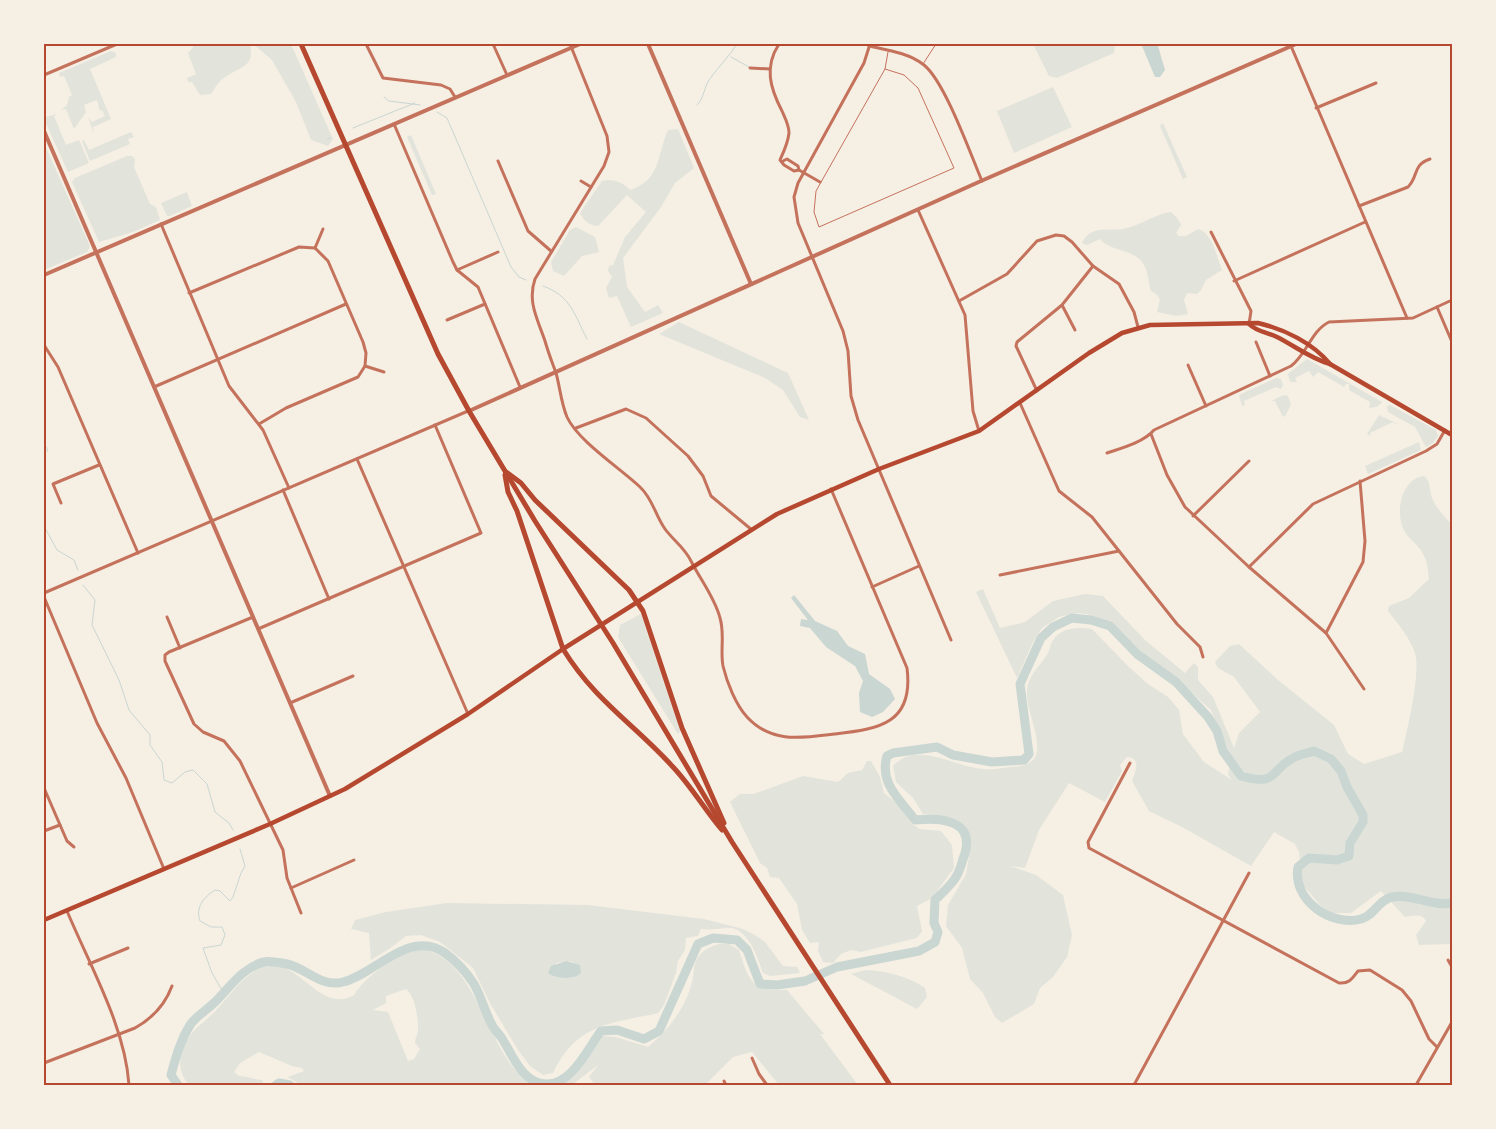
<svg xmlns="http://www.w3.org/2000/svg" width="1496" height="1129" font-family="Rubik,sans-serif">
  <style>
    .green { fill: #e2e4dc; fill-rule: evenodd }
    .water { fill: #c9d6d2 }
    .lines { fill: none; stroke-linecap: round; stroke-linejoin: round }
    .stream { stroke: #c9d6d2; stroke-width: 1 }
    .river { stroke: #c9d6d2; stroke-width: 9 }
    .service { stroke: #c5725c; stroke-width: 1 }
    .minor { stroke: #c5725c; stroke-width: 3 }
    .tertiary { stroke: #c5725c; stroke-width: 4 }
    .secondary { stroke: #b5482f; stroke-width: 4.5 }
    .primary { stroke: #b5482f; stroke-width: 5 }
    .neatline { fill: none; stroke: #b5482f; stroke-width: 2 }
  </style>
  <rect width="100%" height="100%" fill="#f6efe4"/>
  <g class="green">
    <path d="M193,44H250C255,68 240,66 224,78C219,81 215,88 211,94L200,95L192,82H188L187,78L196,74L188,53L193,47Z"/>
    <path d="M253,44H291L333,139L328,146L311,140L296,102L272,60Z"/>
    <path d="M1033,44H1115L1114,53L1057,78L1049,76Z"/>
    <path d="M111,51L116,53V57L90,69L111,119L93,127L94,134L88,117L92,122L105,116L102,110L100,111L97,100L84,105L86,112L74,129L66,109L61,110L67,105L69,97L72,95L64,76L60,77L59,73Z"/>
    <path d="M1053,87L1072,127L1014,153L997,111Z"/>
    <path d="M57,114L54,116L66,145L79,140L89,163L68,172L45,121L46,117Z"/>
    <path d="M1163,123L1187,177L1183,179L1160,126Z"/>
    <path d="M678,129L694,168L675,183L661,207L623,258L627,287L645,312L658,305L663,313L631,327L617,296L609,298L606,288L612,277L608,271L609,266L613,265L625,237L646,212L627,195L598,226C590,226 583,220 580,213L602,181C612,178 624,183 630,190C661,180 657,155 668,130Z"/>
    <path d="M131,132L134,137L128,139L130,144L90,161L82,141L84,140L89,150Z"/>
    <path d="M411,135L436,194L432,195L407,137Z"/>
    <path d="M44,143L90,246L87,252L44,270Z"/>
    <path d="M127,156H132L135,159L134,167L150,204L156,207L160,220L133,232L99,242L72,182L75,178Z"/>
    <path d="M187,192L192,206L170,216H167L161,203Z"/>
    <path d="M1171,212L1178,219L1181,225L1176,233L1179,236H1186L1198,229C1213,233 1216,256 1222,270L1206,280L1201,290L1197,294L1187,293L1184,300L1188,314L1176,316L1157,312L1160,299L1156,294L1151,291C1148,283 1149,274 1144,265C1136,249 1110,252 1100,239L1087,245L1082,243C1092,222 1111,233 1127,228C1143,224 1155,214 1171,212Z"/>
    <path d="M576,227L595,237L599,252L582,256L564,276L553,271L551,262L570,230Z"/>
    <path d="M679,322L788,373L809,420L800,417L783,390L765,378L659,334Z"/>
    <path d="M1307,359L1382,402V403L1376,407L1369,408L1370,402L1349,390V384H1346L1344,387L1318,372L1313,377L1309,371L1295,378L1297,382H1290L1288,374Z"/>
    <path d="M1276,378L1281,379L1283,385L1281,389L1276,387L1244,401L1245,405L1242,406L1239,395Z"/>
    <path d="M1284,395L1288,396L1291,404L1286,415L1283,417L1275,401H1271Z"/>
    <path d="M1390,405L1436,430L1438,436L1433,443L1426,447L1415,427L1388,412L1387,406Z"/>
    <path d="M1379,415L1396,423L1397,425L1393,422L1370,433L1371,436L1367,434Z"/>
    <path d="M1419,442L1421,450L1368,474L1365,466Z"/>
    <path d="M1424,476C1431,482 1429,486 1431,495C1434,506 1444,516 1452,525V944L1419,945L1416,935L1426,921C1422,913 1412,916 1405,917L1381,891L1351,913H1331L1320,905L1303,885L1299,852L1295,844L1274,832L1251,866L1182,827L1149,811L1132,781C1135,772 1142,758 1127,757L1120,765L1122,771L1105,802L1069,783L1039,830L1025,868L1010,866L1036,875L1063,895L1072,935L1067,957L1053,977L1040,988L1034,1004L1002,1023L995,1017L983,993L970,979L962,948L946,926L948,905L966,874L971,844L966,830L950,817L923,814L913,798L896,782L893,766C917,740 954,767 983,769C992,770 1001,768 1010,767C1018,767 1029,765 1034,759C1045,744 1025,709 1027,692C1028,674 1040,667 1048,653C1050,649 1050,645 1052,642C1060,627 1078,627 1092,629L1128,666L1148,684L1168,697L1179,710L1183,734L1204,762L1232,780L1228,775L1231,758L1211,710L1174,677L1146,656L1112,625L1101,619L1087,614L1076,613L1059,617L1042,628L1033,642L1017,678L976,592L983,589L1000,628L1025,622L1053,601L1085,594L1103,596L1145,640L1185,673L1194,663L1198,667V680L1213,697L1234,748L1239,733L1260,712L1234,677L1218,668L1215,662L1230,646L1239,644L1278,680L1334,725L1348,754L1364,764L1402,752C1407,731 1421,672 1415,653C1410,638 1398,624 1388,611L1389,606L1409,598L1429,579C1428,572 1428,563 1424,556C1420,546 1411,541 1405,532C1394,515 1401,478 1424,476Z"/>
    <path d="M641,614L680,731L678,734L618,637L620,625Z"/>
    <path d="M867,761H871L880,777L884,793L899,805L911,823L920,829L941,831L952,845L954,868L932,898L917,906L922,931L917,938L861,952L851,950L841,954L833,963L823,962L818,951L819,942L810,943L802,930L797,904L779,878L770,877L767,868L760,863L730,802L740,794H754L803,776L838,782L848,773L862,770Z"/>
    <path d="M447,903L588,905L704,919L743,929L755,935L765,942L783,966L797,967L800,973L770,976L763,973C757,957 748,925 725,928C717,929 710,930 701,929L698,936L686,938L685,950L678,961L676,973L664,1005L658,1013C610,1024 577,1023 553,1073L543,1075L530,1066L518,1050L491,1005L473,968L440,942L421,935L406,936L389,949L371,960L369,933L351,929L355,920L386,912ZM566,961L573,962L560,977H556V963Z"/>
    <path d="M719,944H729L739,950C749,982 752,991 787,990L824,1034H820L858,1085H779L752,1052L733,1057L705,1085H595L589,1077L598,1065L572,1085H555L575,1075L603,1036L616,1037L648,1047C668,1030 686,1008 692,982C694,975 693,965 697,959C702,950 710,947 719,944Z"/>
    <path d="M418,949C483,953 489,1078 540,1085H301L288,1077L304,1071L302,1068L292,1066L259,1052L240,1063L234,1072L239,1076C248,1076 254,1080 263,1080L262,1085H189C178,1073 178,1056 185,1043C194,1027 208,1020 219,1007C231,993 242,978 258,969C296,949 317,1016 354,995C364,978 399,951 418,949ZM406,989C415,996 418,1016 418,1027C419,1033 415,1037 415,1043L420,1049L414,1059L408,1061L388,1012L373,1010L386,1003V996Z"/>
    <path d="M865,970C887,971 907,976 925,988L927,997L917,1009L851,974Z"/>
  </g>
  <g class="water">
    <path d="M1146,44L1158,46L1165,70L1160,77H1155L1142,46Z"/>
    <path d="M794,595L815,621L837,631L848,646L865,654L869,674L890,689L895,699L883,712L872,717L860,712L859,693L863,681L855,666L826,647L810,628L800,626L801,619L808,620L791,598Z"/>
    <path d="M566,961L580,965L581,973C574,980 556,979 548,973L551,966Z"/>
  </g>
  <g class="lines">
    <g class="stream">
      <path d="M731,57L749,67"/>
      <path d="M384,97L389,101L420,105"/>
      <path d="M697,105C704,98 704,88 709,80C718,67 729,57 737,44"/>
      <path d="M437,112L447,118L511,267L519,277L526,280"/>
      <path d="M353,128L415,103"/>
      <path d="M328,139L330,138"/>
      <path d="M543,286C571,296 574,314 587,339"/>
      <path d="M44,444L48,450L44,454"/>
      <path d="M44,526L57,550L74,560L78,570"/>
      <path d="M83,585L95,600L92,625L119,680L129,710L150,735V745L162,762L164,780L172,783L185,772L193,770L207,784L215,812L229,823L233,830"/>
      <path d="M223,992L212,973L203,948L221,945L225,935L222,927H211L200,921C195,907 204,897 215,890L220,891L230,901L233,897L241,873L245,866L240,849"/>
      <path d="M558,1085L565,1077"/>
    </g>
    <g class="river">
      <path d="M178,1085L171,1075C176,1057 180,1041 190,1025C196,1016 207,1010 215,1002C229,988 243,967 264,962C270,960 280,963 287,964C306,968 321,988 343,982C376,974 409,928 445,953C456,961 467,973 474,984C481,996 485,1012 492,1025C494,1029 498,1033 501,1037C512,1053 522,1084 546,1084C572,1085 588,1048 601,1031L617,1030L644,1039L659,1031L698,944L713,938L737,940L747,950L760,984L777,985L805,981L837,967L919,951L935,942L938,932L934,923L935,900C941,894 949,887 954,880C959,874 961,866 963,859C978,821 943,817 915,820C900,799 879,784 887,756L893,753L937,747L953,755L992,762L1024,760L1029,754L1020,684L1041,638L1053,627L1072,618L1091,620L1110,626L1137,654L1176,682L1208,717L1217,731L1223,751L1241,776C1280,787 1269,769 1295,757C1301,754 1308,753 1314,751L1331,759L1341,771L1347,787L1363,815V822L1350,843L1349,856L1337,860L1309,858L1298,867C1292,900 1331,927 1361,919C1374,916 1378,900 1392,897C1411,893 1432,907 1452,903"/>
      <path d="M276,1085L279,1083L290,1085"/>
    </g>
    <g class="service">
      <path d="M923,64L936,44"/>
      <path d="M885,69L904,75L918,88L954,168L819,227L814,212L816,191L885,69L888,52"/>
    </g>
    <g class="minor">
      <path d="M366,44L383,78L441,85L450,89L455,97"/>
      <path d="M493,44L507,75"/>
      <path d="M570,44L607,136L609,152L604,166L535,279C527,302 538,320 545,341C548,352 552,362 556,373C560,387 561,403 567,417C578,441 620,468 640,487C653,499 655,515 665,529C673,540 685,548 691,561C700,579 715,598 720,618C725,634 720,650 723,666C727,683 736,705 747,717C772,744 802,738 835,734C880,729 914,723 907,668L831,489"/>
      <path d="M779,44C764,67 770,88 782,111C785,118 789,125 789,133C788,143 784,151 780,160L784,165L794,171L799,170L820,182"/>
      <path d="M870,44L864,63L798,183L794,197L798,223L843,331L848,351L851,396L858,420L951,640"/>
      <path d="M869,46C887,50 909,53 924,65C945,82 970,153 982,181"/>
      <path d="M1291,46L1407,318"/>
      <path d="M750,68L770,69"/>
      <path d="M44,75L117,44"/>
      <path d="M1316,108L1376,83"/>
      <path d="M394,124L453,262L457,270L478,287L520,387"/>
      <path d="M498,161L528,231L551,251"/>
      <path d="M783,161L787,159L798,166L799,170"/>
      <path d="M581,181L591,187"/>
      <path d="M1359,206L1408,187C1419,176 1412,165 1430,159"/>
      <path d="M918,210L965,315L973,411L979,431"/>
      <path d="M161,224L229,386L263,430L289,488"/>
      <path d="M1211,232L1251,311L1249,324"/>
      <path d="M315,248L323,229"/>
      <path d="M457,270L498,252"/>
      <path d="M1234,281L1365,222"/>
      <path d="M189,293L299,247L315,248L328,261L363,342L366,353L365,366L358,377L286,408L259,424"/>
      <path d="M959,301L1007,274L1037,241L1056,235L1064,236L1072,242L1093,266L1119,284L1134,312L1138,327"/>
      <path d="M1062,305L1075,330"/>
      <path d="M1437,307L1452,342"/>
      <path d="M447,320L485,304"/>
      <path d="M1256,342L1270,376"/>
      <path d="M44,345L58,367L138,553"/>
      <path d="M1188,365L1206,406"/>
      <path d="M365,366L384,372"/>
      <path d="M154,387L346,304"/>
      <path d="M1037,391L1016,346L1017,342L1062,305L1093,266"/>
      <path d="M1020,403L1059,491L1092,517L1177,624L1200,647L1203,657"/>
      <path d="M576,428L626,409L646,418L688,456L703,476L711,496L752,530"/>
      <path d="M1151,434L1167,475L1185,507L1249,567L1326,633L1364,689"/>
      <path d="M1107,453C1122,448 1144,442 1154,430L1291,366C1307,354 1311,331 1329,322L1413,318L1452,300"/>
      <path d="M357,459L468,714"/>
      <path d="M283,490L329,599"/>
      <path d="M61,503L53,484L99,465"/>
      <path d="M1193,516L1249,461"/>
      <path d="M1249,567L1313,504L1426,451L1437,444L1445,430"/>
      <path d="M1000,575L1119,551"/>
      <path d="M872,587L919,566"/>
      <path d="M44,593L468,411"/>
      <path d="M44,597L97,723L126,778L164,869"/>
      <path d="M167,617L180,648"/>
      <path d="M253,617L169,652L165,655V661L194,724L203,732L224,741L240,761L283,850L287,878L301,913"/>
      <path d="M258,629L481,533L435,425"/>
      <path d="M1326,633L1363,562L1365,541L1360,481"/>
      <path d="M290,703L353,676"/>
      <path d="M1130,763L1088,842L1089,848L1339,983C1349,984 1352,979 1358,971L1370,970L1402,990L1411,1001L1429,1039L1437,1047"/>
      <path d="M44,788L67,841L74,847"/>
      <path d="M44,831L60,825"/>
      <path d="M291,888L354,860"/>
      <path d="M67,911C90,966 125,1026 129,1085"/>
      <path d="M1448,960L1452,967"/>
      <path d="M89,964L128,948"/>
      <path d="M752,1058L759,1074L767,1085"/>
      <path d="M44,1063L135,1028C153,1018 165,1005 172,986"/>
      <path d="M724,1081L726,1085"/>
      <path d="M1134,1085L1249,873"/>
      <path d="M1416,1085L1452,1022"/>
    </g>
    <g class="tertiary">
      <path d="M648,44L751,284"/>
      <path d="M44,131L330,796"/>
      <path d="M44,275L580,44"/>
      <path d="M469,411L981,181L1296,44"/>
    </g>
    <g class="secondary">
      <path d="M1249,324C1257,332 1267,332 1277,337C1295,346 1311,359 1330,364L1452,435"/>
      <path d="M44,920L270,824L345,789L468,714L563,649L777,514L879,469L979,431L1089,353L1122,333L1150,325L1258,323C1284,329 1313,343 1330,364"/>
    </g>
    <g class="primary">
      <path d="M301,44L438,354L469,411L535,521L613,643L732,842L890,1085"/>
      <path d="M506,472L521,483L535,500L629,590L643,611L682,728L724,823"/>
      <path d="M505,475L508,492L517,511L563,649C595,701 634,724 673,767C691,786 705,810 722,830"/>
    </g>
  </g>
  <rect width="1496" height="1129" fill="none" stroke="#f6efe4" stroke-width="90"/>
  <rect x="45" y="45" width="1406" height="1039" class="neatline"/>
</svg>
